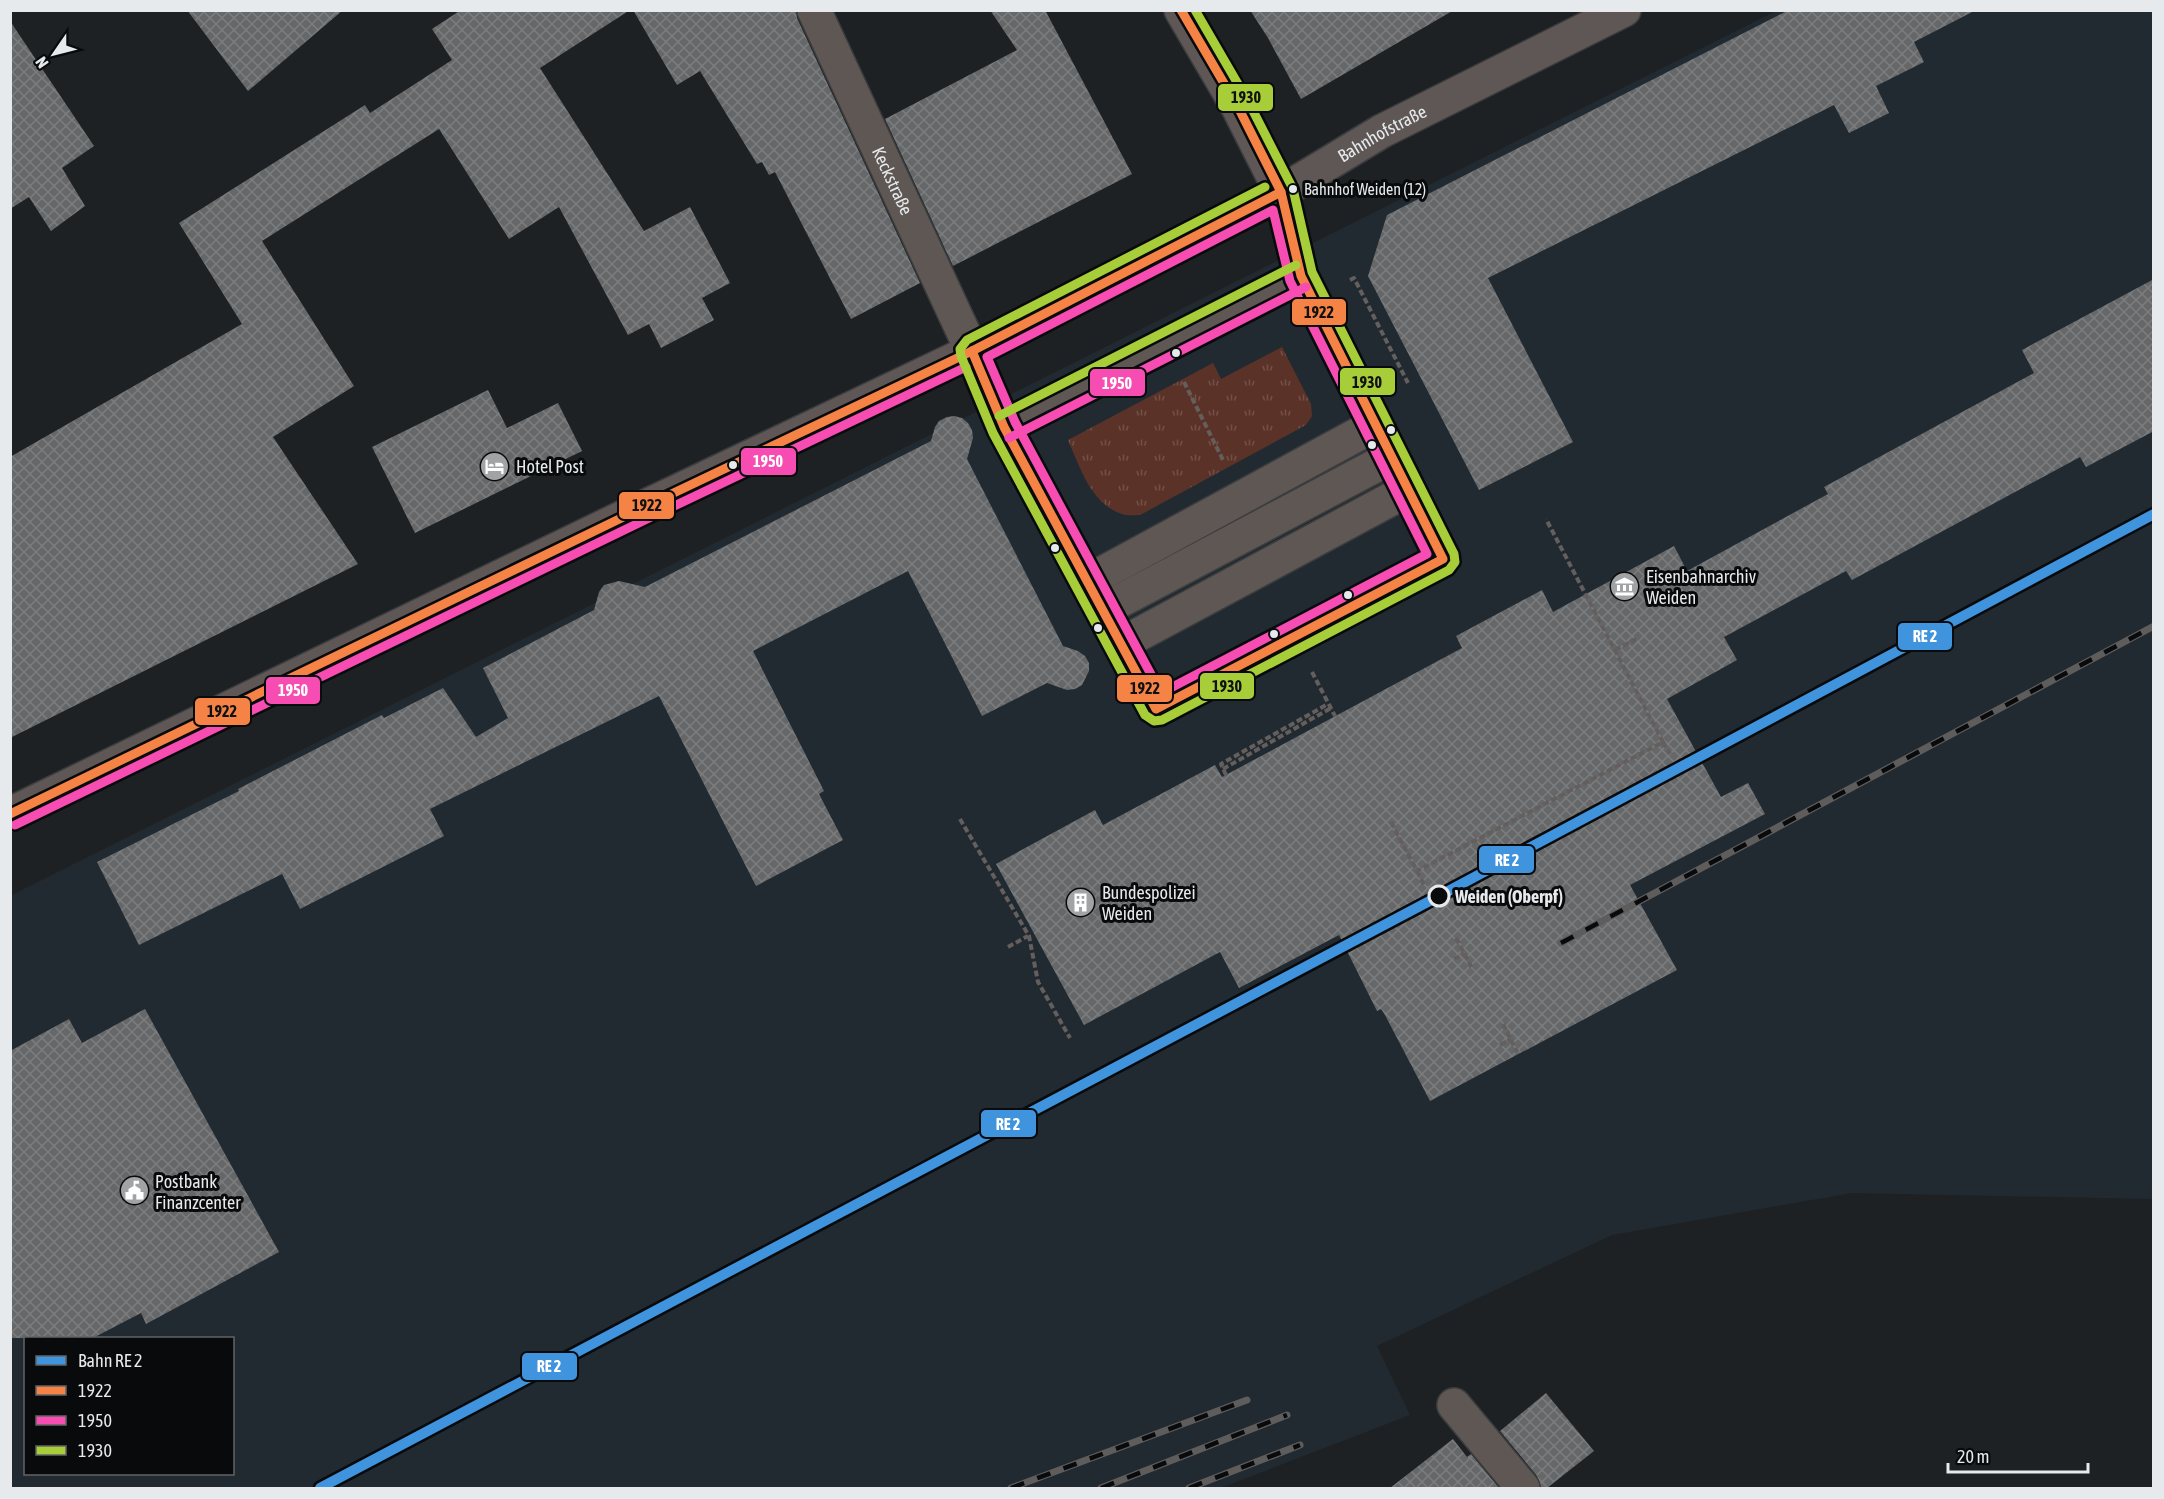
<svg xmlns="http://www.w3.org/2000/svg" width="2164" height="1499" font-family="'Asap Condensed',sans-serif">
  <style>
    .built { fill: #212a31; fill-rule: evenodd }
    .grass { fill: url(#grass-tufts) }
    .building { fill: url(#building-cross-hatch) }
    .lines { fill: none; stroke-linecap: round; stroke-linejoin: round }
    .minor-casing { stroke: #3b3d3e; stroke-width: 36 }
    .major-casing { stroke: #3b3d3e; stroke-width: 36 }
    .path { stroke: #645e5d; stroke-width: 4; stroke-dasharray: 6 3; stroke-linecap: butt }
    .minor { stroke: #5f5754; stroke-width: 33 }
    .major { stroke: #5f5755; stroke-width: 33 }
    .rail-casing { stroke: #5f5c5c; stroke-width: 7 }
    .rail { stroke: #080a0c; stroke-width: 4.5; stroke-dasharray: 14; stroke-linecap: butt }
    .bus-1-casing { stroke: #080a0c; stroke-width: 14 }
    .bus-2-casing { stroke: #080a0c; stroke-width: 14 }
    .bus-3-casing { stroke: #080a0c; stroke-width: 14 }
    .bus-1 { stroke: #f58346; stroke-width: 9 }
    .bus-2 { stroke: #f74db3; stroke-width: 9 }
    .bus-3 { stroke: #a7ce39; stroke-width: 9 }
    .rail-1-casing { stroke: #080a0c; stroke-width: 15 }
    .rail-1 { stroke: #4094de; stroke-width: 10 }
    .bus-dot { fill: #e6eaec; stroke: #080a0c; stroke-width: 2 }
    .stop-dot { fill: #080a0c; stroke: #e6eaec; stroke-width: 3 }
    .labels { text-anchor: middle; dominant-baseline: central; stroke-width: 6; stroke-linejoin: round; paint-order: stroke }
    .bus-label { font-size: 16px; fill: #e6eaec; stroke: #080a0c; text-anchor: start }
    .street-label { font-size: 18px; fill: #e6eaec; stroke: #080a0c }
    .poi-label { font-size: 18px; fill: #e6eaec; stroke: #080a0c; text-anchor: start }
    .stop-label { font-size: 18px; font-weight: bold; fill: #e6eaec; stroke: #080a0c; text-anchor: start }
    .line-badge { stroke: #080a0c; stroke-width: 2 }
    .badge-label { font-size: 16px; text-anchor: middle; font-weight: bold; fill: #fff }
    .pale-badge-label { font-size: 16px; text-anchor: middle; font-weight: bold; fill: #111 }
  </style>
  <defs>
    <pattern id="grass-tufts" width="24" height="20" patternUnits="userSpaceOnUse" patternTransform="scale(1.5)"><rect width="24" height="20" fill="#5b3228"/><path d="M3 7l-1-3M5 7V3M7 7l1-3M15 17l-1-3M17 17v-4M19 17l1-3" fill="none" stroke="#735047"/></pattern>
    <pattern id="building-cross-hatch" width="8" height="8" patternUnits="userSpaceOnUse" patternTransform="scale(1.5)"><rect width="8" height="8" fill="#656769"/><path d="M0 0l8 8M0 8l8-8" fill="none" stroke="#7b7d7f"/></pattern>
  </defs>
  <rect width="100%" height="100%" fill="#1e2123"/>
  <path class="built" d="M1776,11H2153V1199L1852,1193L1612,1235L1377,1346L1410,1415L1221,1488H11L10,896ZM26,1338H232V1474H26Z"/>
  <path class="grass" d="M1282,347L1311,404L1312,416L1306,425L1140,515C1135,515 1127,516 1122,514C1091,504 1080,467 1068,440L1213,363L1221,379Z"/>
  <g class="building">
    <path d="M187,10H343L248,91Z"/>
    <path d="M461,10H630L540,68L644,231L690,207L730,283L702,298L714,320L661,348L649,324L628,335L559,207L509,239L439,129L262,241L354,386L273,437L358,564L10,738V457L242,324L179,223L365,105L370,113L452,60L432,29Z"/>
    <path d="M633,10H796L797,18L920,283L851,319L775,172L769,175L762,162L757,164L700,71L677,85Z"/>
    <path d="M990,10H1045L1132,174L953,266L885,119L1017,50Z"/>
    <path d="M1250,10H1454L1301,99L1268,38Z"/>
    <path d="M1789,10H1976L1914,42L1924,62L1876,86L1889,113L1849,133L1834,105L1488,278L1573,442L1479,490L1368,276L1387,215Z"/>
    <path d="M10,21L94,146L62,168L85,206L51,231L29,197L10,209Z"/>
    <path d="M2154,279V431L2086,467L2080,457L1852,580L1846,571L1724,637L1737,660L1667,699L1721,797L1748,783L1765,814L1630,885L1677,970L1430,1101L1385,1015L1381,1009L1377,1011L1339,935L1239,988L1220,952L1084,1025L996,864L1095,810L1103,825L1215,765L1222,777L1462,648L1456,636L1542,590L1553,612L1674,546L1687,571L1828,494L1824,487L2034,373L2022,350Z"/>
    <path d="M488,390L507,428L558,403L582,451L415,533L372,447Z"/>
    <path d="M954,416L962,418L968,423L972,430L973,438L967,459L1063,646L1078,651L1085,656L1089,663V671L1082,685L1075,689L1067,690L1047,683L982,716L908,571L753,651L824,791L819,794L843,840L756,886L659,696L430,809L444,836L300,909L282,874L139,945L97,862L239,791L238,789L382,715L384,718L443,688L476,737L508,718L483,668L594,610L599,592L604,585L619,581L645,587L931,441L935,427L939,421L947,417Z"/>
    <path d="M145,1009L279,1252L146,1324L141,1313L93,1338H10V1051L69,1019L82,1043Z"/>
    <path d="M1546,1393L1594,1451L1547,1488H1541L1537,1476L1500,1431Z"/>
    <path d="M1453,1439L1467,1457L1471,1454L1499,1488H1390Z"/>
  </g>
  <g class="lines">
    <defs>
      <g id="minor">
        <path id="s1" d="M814,10L972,351L1004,427L1156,709L1443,559L1301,276L1281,192"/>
        <path d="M1004,427L1301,276"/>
        <path d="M1088,581L1375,425"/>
        <path d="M1103,610L1392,457"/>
        <path d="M1121,644L1408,490"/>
        <path d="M1454,1405L1523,1488"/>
      </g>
      <g id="major">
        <path d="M1181,10L1239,109L1281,192"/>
        <path id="s2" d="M10,814L642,508L972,351L1281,192L1382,131L1624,10"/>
      </g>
    </defs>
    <use href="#minor" class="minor-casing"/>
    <use href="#major" class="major-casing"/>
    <g class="path">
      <path d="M1350,280L1354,278L1408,383"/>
      <path d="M1184,382L1224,462"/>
      <path d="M1615,650L1638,638"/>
      <path d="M1312,672L1335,716"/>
      <path d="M1663,742L1670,754"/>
      <path d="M1223,769L1331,708"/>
      <path d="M1226,775L1221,764L1328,704"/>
      <path d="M960,819L1029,936L1038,982L1070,1038"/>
      <path d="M1391,822L1417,871L1663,742L1546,519"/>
      <path d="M1417,871L1424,885"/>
      <path d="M1456,938L1473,970"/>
      <path d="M1008,947L1028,936"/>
      <path d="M1454,959L1464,954"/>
      <path d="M1503,1024L1517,1052"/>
      <path d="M1500,1045L1511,1039"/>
    </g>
    <use href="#minor" class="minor"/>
    <use href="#major" class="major"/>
    <defs>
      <g id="rail">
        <path d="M1561,943L2154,626"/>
        <path d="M1011,1488L1247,1400"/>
        <path d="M1101,1488L1287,1415"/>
        <path d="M1189,1488L1300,1445"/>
      </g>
    </defs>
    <use href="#rail" class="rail-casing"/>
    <use href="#rail" class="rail"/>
    <defs>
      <g id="bus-1">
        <path d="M972,351L1004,427L1156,709L1443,559L1301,276L1281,192L1239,109L1181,10"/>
        <path d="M10,814L642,508L972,351L1281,192"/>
      </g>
      <g id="bus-2">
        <path d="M1273,210L1290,281L1427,554L1161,693L1015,422L987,357Z"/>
        <path d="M1009,438L1306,287"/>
        <path d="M15,825L647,519L966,367"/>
      </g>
      <g id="bus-3">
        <path d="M1195,10L1249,103L1292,187"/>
        <path d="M1265,187L967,340L960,349L961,356L993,433L1145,715L1154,721L1162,720L1449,570L1455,562L1454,554L1312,272L1293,189"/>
        <path d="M999,416L1296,265"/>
      </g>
    </defs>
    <use href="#bus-1" class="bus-1-casing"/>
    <use href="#bus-2" class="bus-2-casing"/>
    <use href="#bus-3" class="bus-3-casing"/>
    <use href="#bus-1" class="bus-1"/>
    <use href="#bus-2" class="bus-2"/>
    <use href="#bus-3" class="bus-3"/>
    <defs>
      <path id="rail-1" d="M320,1488L1439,896L2154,514"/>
    </defs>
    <use href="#rail-1" class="rail-1-casing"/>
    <use href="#rail-1" class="rail-1"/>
  </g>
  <defs>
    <symbol id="hotel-disc" viewBox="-11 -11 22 22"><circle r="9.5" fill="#a0a4a6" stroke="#080a0c"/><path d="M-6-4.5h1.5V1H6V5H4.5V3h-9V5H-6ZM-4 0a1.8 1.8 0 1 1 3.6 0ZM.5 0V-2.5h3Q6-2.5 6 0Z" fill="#fff"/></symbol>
    <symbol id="museum-disc" viewBox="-11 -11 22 22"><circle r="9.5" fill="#a0a4a6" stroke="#080a0c"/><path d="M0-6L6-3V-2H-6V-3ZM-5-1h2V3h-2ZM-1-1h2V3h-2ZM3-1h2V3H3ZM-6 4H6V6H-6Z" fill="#fff"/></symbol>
    <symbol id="building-disc" viewBox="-11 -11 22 22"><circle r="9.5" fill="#a0a4a6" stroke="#080a0c"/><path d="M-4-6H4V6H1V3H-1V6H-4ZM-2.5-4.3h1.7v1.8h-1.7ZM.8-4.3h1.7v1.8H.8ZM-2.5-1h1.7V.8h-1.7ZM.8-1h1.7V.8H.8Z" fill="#fff"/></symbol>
    <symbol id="civic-disc" viewBox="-11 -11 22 22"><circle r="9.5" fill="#a0a4a6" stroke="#080a0c"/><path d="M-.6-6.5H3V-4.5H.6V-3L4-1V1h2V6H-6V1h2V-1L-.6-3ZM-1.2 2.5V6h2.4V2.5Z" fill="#fff"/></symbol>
  </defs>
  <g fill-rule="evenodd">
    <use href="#hotel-disc" x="478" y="450" width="33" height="33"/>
    <use href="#museum-disc" x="1608" y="570" width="33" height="33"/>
    <use href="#building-disc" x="1064" y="886" width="33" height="33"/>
    <use href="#civic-disc" x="118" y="1174" width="33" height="33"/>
  </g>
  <g class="bus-dot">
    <circle cx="1293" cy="189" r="5"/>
    <circle cx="1176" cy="353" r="5"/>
    <circle cx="1391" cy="430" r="5"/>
    <circle cx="1372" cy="445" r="5"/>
    <circle cx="733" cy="465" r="5"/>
    <circle cx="1055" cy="548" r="5"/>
    <circle cx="1348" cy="595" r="5"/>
    <circle cx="1098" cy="628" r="5"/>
    <circle cx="1274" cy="634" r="5"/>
  </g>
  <circle class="stop-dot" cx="1439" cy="896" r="10"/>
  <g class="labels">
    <g class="bus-label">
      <text x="1304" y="189">Bahnhof Weiden (12)</text>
    </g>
    <g class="street-label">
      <text stroke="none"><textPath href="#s2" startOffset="1532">Bahnhofstraße</textPath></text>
      <text stroke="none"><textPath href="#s1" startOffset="188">Keckstraße</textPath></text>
    </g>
    <g class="poi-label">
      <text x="516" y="466">Hotel Post</text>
      <text x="1646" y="576">Eisenbahnarchiv<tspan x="1646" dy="21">Weiden</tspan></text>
      <text x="1102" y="892">Bundespolizei<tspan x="1102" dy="21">Weiden</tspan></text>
      <text x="155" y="1181">Postbank<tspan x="155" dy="21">Finanzcenter</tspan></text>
    </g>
    <g class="stop-label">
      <text x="1455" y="896">Weiden (Oberpf)</text>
    </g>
  </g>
  <g class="line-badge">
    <rect x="1217" y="83" width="57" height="29" rx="6" fill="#a7ce39"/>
    <rect x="1291" y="298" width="56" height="28" rx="6" fill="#f58346"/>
    <rect x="1339" y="367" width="57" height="29" rx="6" fill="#a7ce39"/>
    <rect x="1089" y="368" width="57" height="29" rx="6" fill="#f74db3"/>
    <rect x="740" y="447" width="57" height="29" rx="6" fill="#f74db3"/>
    <rect x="618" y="491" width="57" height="29" rx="6" fill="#f58346"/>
    <rect x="1897" y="622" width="56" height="29" rx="6" fill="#4094de"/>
    <rect x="1199" y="672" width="56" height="28" rx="6" fill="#a7ce39"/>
    <rect x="1116" y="674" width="57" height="29" rx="6" fill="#f58346"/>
    <rect x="265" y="676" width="56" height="29" rx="6" fill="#f74db3"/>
    <rect x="194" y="697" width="57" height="29" rx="6" fill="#f58346"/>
    <rect x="1478" y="845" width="57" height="29" rx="6" fill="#4094de"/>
    <rect x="980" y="1109" width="57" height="29" rx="6" fill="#4094de"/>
    <rect x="521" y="1352" width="57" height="29" rx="6" fill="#4094de"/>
  </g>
  <g class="badge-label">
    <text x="1117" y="389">1950</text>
    <text x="768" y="467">1950</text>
    <text x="1925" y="642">RE 2</text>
    <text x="293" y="696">1950</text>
    <text x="1507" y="866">RE 2</text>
    <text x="1008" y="1130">RE 2</text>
    <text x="549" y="1372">RE 2</text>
  </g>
  <g class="pale-badge-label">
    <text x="1246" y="103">1930</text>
    <text x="1319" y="318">1922</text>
    <text x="1367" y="388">1930</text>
    <text x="647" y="511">1922</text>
    <text x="1227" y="692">1930</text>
    <text x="1145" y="694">1922</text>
    <text x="222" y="717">1922</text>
  </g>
  <rect width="2164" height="1499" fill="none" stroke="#e6eaec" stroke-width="24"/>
  <rect x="24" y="1337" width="210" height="138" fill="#080a0c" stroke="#616466" stroke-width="1.5"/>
  <rect x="36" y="1356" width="30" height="9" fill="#4094de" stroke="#616466" stroke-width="1.5"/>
  <text x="78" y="1367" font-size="18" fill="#e6eaec">Bahn RE 2</text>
  <rect x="36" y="1386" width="30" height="9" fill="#f58346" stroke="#616466" stroke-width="1.5"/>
  <text x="78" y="1397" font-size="18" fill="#e6eaec">1922</text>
  <rect x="36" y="1416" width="30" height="9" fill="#f74db3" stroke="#616466" stroke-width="1.5"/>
  <text x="78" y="1427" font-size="18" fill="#e6eaec">1950</text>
  <rect x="36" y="1446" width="30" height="9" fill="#a7ce39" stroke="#616466" stroke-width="1.5"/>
  <text x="78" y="1457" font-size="18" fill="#e6eaec">1930</text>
  <g transform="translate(54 54) rotate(235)" stroke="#080a0c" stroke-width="4.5" paint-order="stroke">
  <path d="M0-4.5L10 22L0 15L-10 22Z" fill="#e6eaec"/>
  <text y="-9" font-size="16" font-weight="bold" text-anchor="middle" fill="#e6eaec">N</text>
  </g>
  <path d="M1948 1463v9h140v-9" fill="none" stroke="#e6eaec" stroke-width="3"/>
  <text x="1957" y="1463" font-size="18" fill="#e6eaec" stroke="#080a0c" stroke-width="4.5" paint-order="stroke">20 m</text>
</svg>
